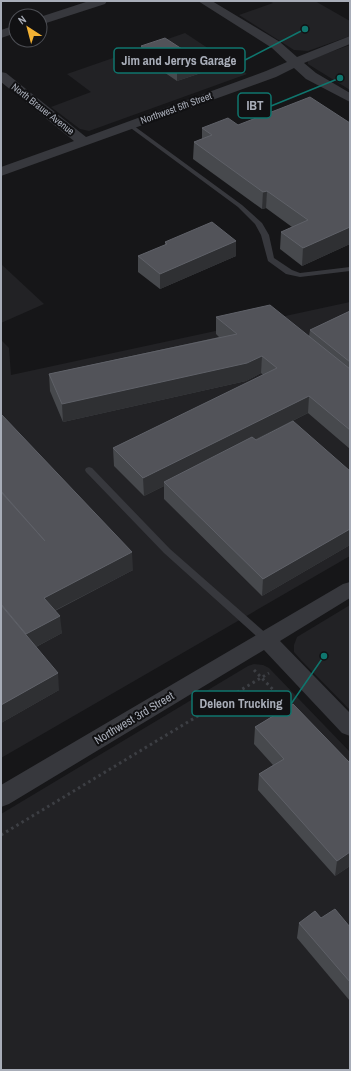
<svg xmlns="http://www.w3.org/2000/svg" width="351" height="1071" font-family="'Archivo Narrow',sans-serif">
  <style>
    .built { fill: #222225 }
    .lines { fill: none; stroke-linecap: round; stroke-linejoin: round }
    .path { stroke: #3d3f44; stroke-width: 3; stroke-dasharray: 2.5 3.5; stroke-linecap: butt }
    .service { fill: #37383d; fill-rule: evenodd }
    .minor { fill: #37383d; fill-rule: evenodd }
    .wall { fill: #47494d }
    .shaded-wall { fill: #2f3033 }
    .building { fill: #525359; stroke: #5f6168 }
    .labels { text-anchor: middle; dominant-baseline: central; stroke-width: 4; stroke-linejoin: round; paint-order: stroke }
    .far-street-label { font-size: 10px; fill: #a8adb8; stroke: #111113 }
    .street-label { font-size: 12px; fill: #a8adb8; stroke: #111113 }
    .leader { fill: none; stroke: #0f766e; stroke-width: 1.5 }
    .callout-dot { fill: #0f766e; stroke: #111113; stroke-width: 1.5 }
    .callout { fill: #111113; stroke: #0f766e; stroke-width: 1.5 }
    .callout-label { font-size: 13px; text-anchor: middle; font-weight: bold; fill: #a8adb8 }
  </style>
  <rect width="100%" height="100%" fill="#161618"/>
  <g class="built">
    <path d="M269,1H315L350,21V36L308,51L294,50L239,15L273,3Z"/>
    <path d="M185,33L247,74L89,131L80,129L51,107L91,92L67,74Z"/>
    <path d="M350,45V90L308,64V61L311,59Z"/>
    <path d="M1,264L44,304L1,323Z"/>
    <path d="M350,302V556L1,758V340L9,348L11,375Z"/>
    <path d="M350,605V710L301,660L294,652V645L297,637Z"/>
    <path d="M254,664L263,665L269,668L350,752V1070H1V814L248,666Z"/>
  </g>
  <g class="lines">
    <g class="path">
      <path d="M254,670L291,708"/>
      <path d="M1,835L269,673"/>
    </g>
    <g class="service">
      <path d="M130,123L242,205L262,223L269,235L274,258L292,270L300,273L350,267V271L300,277L286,274L268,261L261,235L255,224L238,207L128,126L127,125Z"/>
      <path d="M89,467L92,468L170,549L269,636L271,639L269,642H263L164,553L86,472L85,470L86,468Z"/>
    </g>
    <g class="minor">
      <path d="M89,1H107L105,4L40,25V17Z"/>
      <path d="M198,1H212L280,42L297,57L350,36V44L304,63L316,73L350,93V102L306,79L294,68L276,77L1,176V167L74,141L1,82V72L6,73L86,137L266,71L287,62L272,48Z"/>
      <path d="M16,25V33L1,38V30Z"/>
      <path d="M350,582V598L280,641L350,713V736L342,733L264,650L9,804L1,807V785L343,584Z"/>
    </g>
  </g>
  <g class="wall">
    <path d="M141,46L202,62L201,73L177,81L155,66L151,67L145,64V60L141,57Z"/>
    <path d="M350,123V244L302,266L280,249L281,232L292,227L266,208L262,209L193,159L194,142L202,139V128L238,125Z"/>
    <path d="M236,241V256L160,289L138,272V256L165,245V242Z"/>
    <path d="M350,311V449L308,413L255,440L350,471V545L262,596L164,499V486L144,496L114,466L113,448L263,375L261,373L246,381L63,422L50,391L49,374L219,337L216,334V317L309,336L310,330Z"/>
    <path d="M1,414L133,570L55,611L62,633L36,647L59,690L1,723Z"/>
    <path d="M293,704L350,866L335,876L258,790L259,774L273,765L254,744L255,727Z"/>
    <path d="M321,918L350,927V1001L297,938L299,923Z"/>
  </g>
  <g class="shaded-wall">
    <path d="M155,55V66L151,67L150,57Z"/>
    <path d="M202,62L201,73L177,81V71Z"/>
    <path d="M267,191L266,208L262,209L263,192Z"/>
    <path d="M350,227V244L302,266L303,248Z"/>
    <path d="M236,241V256L160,289V274Z"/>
    <path d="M262,356L261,373L246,381L63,422L62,404Z"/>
    <path d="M309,396L308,413L166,484L164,482V486L144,496L143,478Z"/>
    <path d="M350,529V545L262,596L263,579Z"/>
    <path d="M132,552L133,570L46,615L44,598Z"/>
    <path d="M60,616L62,633L28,651L26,634Z"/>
    <path d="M58,673L59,690L1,723V705Z"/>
    <path d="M350,852V866L335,876L337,861Z"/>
  </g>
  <g class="building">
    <path d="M165,38L202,62L177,71L155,55L150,57L145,53L149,52L141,46Z"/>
    <path d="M310,97L350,123V227L303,248L281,232L308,220L267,191L263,192L194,142L212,135L202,128L228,118L238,125Z"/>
    <path d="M212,222L236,241L160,274L138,256L167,244L165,242Z"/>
    <path d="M270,305L350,369V430L309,396L143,478L113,448L277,368L262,356L247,363L62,404L49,374L237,334L216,317Z"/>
    <path d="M350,311V362L310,330Z"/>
    <path d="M1,414L132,552L44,598L60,616L26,634L1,604V492L45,541L1,491Z"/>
    <path d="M293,421L350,471V529L263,579L164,482L252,437L256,440Z"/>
    <path d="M1,605L58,673L1,705Z"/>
    <path d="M293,704L350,763V852L337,861L259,774L284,759L255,727Z"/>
    <path d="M335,909L350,927V982L299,923L315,911L321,918Z"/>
  </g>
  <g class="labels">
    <g class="far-street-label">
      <text transform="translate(176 108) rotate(-20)">Northwest 5th Street</text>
      <text transform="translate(43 109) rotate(38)">North Brauer Avenue</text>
    </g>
    <g class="street-label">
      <text transform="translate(134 718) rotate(-31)">Northwest 3rd Street</text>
    </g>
  </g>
  <path class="leader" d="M305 29L245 60M340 78L271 106M324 656L291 704"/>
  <g class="callout-dot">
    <circle cx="305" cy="29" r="4"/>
    <circle cx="340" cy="78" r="4"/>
    <circle cx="324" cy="656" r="4"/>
  </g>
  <g class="callout">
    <rect x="114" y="48" width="131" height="25" rx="4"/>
    <rect x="238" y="93" width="33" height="25" rx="4"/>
    <rect x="192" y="691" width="99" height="25" rx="4"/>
  </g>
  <g class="callout-label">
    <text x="179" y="65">Jim and Jerrys Garage</text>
    <text x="255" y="110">IBT</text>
    <text x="241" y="708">Deleon Trucking</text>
  </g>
  <rect width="351" height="1071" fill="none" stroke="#a8adb8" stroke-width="4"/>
  <g transform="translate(28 28) rotate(324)"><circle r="19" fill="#111113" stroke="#4d4f55"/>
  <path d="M0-3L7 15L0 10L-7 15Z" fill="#f2b134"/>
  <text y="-6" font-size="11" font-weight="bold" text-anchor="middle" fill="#a8adb8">N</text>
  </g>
</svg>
